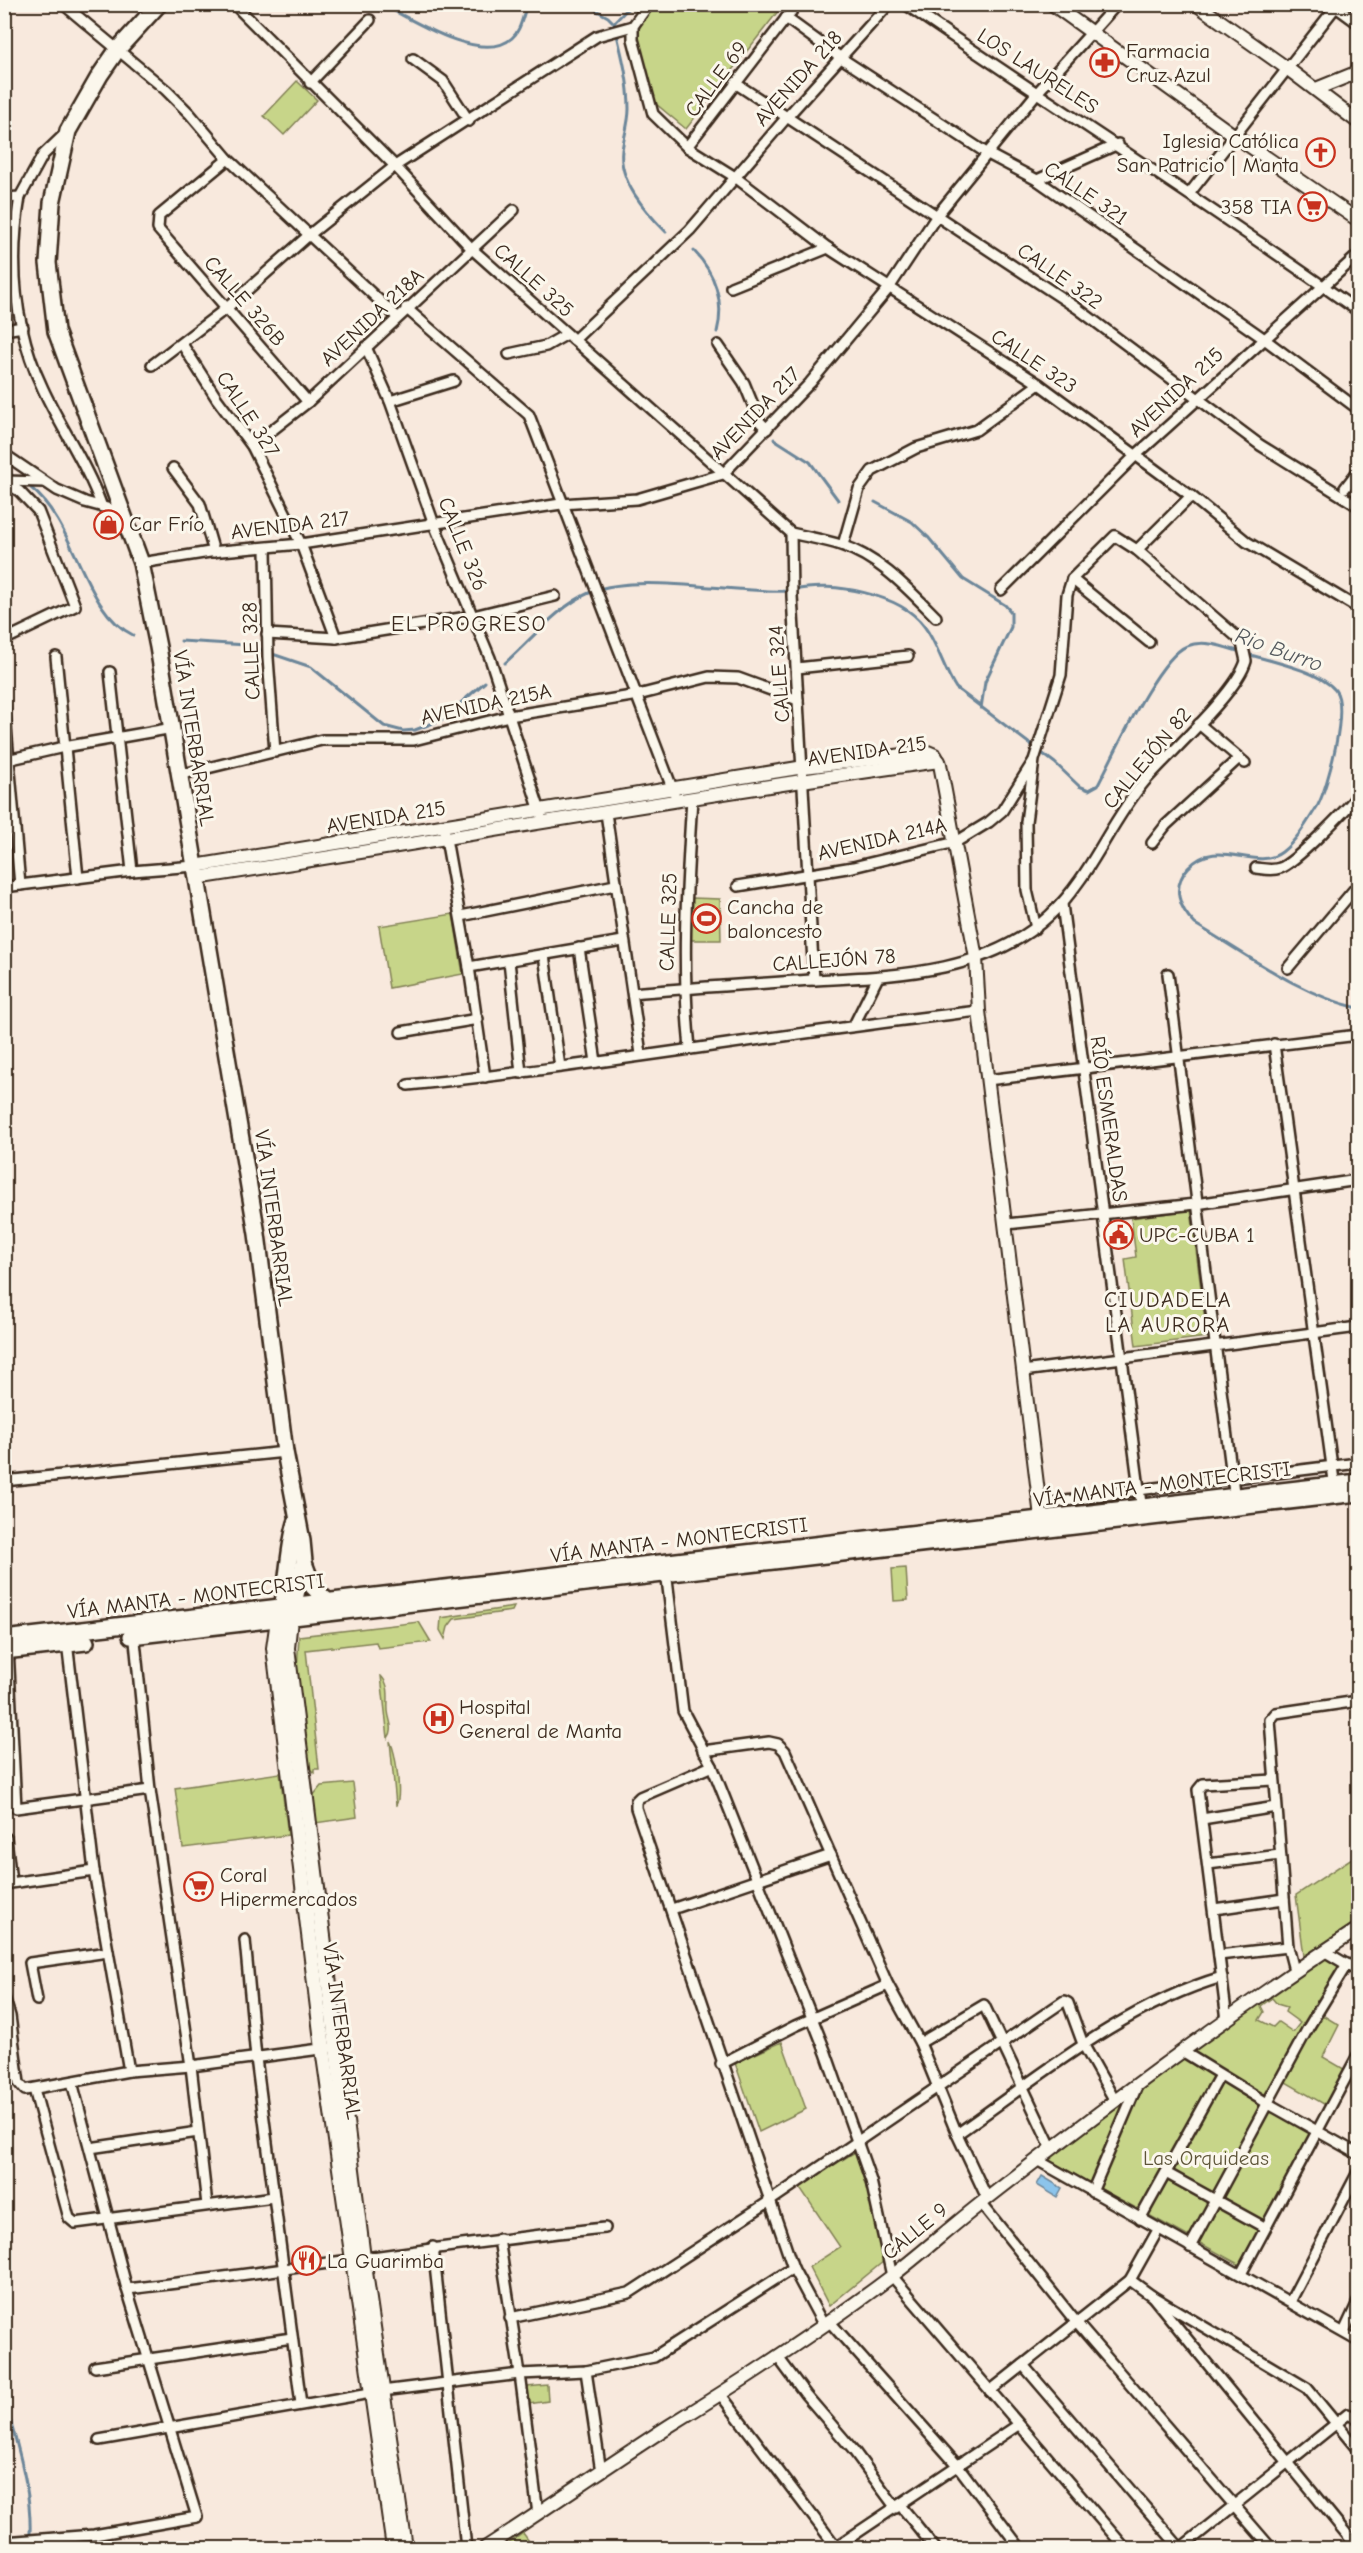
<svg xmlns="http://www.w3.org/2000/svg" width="1363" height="2553" font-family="'Comic Neue',sans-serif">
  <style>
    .green { fill: #c7d589; stroke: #818054; stroke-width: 1.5; fill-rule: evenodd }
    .water { fill: #8cc4eb; stroke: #6c8699; stroke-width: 1.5 }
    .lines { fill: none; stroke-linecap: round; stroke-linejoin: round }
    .stream { stroke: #6c8699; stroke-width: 3 }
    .minor-casing { stroke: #3b2a1e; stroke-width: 14 }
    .tertiary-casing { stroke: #3b2a1e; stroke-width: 16 }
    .secondary-casing { stroke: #3b2a1e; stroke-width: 18 }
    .primary-casing { stroke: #3b2a1e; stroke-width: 20 }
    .minor { stroke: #fbf7ec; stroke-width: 9 }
    .tertiary { stroke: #fbf7ec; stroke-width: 12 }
    .secondary { stroke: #fbf7ec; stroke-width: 14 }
    .primary { stroke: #fbf7ec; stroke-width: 15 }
    .labels { text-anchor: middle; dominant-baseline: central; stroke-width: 6; stroke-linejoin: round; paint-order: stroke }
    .poi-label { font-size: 21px; fill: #3b2a1e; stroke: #fbf7ec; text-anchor: start }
    .street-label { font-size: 21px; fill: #3b2a1e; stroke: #fbf7ec }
    .park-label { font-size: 21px; fill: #5e5539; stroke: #fbf7ec }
    .neighbourhood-label { font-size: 22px; letter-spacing: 1.5px; fill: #3b2a1e; stroke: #fbf7ec }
    .water-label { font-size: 22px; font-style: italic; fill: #53585c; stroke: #fbf7ec }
  </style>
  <rect width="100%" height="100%" fill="#f8e9dd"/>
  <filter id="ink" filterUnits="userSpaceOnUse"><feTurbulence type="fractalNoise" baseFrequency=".0167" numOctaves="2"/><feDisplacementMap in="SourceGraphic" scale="12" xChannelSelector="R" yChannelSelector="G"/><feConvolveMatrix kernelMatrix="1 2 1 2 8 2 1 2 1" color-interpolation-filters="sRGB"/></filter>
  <g filter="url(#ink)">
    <g class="green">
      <path d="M654,5H783L686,129L655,103L636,36L645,16Z"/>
      <path d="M297,81L317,100L284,135L264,116Z"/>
      <path d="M692,898L720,899L721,940H691Z"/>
      <path d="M453,914L463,974L389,988L379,926Z"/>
      <path d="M1191,1210L1207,1337L1136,1346L1125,1259L1136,1257L1131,1218Z"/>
      <path d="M906,1568L908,1600L894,1601L892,1569Z"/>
      <path d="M514,1607L512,1611L454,1619L448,1627L445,1639L440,1630L441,1618Z"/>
      <path d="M419,1622L431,1642L378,1648L376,1642L306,1650L319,1769H314V1773L308,1767L297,1671L299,1636Z"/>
      <path d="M381,1676C391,1686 387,1698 388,1711C389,1722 395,1728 388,1738Z"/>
      <path d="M390,1741C396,1753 402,1796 396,1805Z"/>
      <path d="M280,1773L288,1835L183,1848L175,1788Z"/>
      <path d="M353,1783L357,1817L315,1823L312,1797L321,1786Z"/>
      <path d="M1358,1854V1920L1304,1956L1296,1895Z"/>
      <path d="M1322,1953L1343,1962L1262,2099L1186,2052ZM1272,1998L1277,2004L1287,2007L1285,2012L1300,2023L1293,2032L1278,2022L1273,2027L1259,2020L1264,2012L1261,2006Z"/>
      <path d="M1319,2013L1339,2025L1323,2057L1349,2072L1329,2107L1284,2081Z"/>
      <path d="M782,2042L806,2109L759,2132L735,2063Z"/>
      <path d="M1185,2057L1312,2130L1240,2265L1048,2160Z"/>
      <path d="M855,2152L874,2212L884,2261L829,2306L809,2267L840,2247L799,2186Z"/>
      <path d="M547,2385L548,2401L529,2404L527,2387Z"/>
      <path d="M523,2533L534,2548H503Z"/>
    </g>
    <path class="water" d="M1042,2176L1062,2188L1057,2197L1037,2185Z"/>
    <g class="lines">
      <g class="stream">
        <path d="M382,4C410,19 483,65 512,38C522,29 522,15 528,4"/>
        <path d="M585,4L608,17L614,23C621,51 629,80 629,109C629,123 624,136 622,150C618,181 646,212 666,232"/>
        <path d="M614,23L632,4"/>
        <path d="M694,251C715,273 725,302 717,332"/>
        <path d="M774,439L810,462L838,500"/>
        <path d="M4,470L12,475"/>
        <path d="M31,488C77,525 83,611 133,635"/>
        <path d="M875,502L912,522L928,537L963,579L1005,605L1011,612V627L985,682L981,708"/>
        <path d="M795,590C831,581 901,594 924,626C938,644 943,668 956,688L1055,763L1079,786L1089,790L1098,785C1114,755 1158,657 1187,646C1204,639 1224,647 1241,652"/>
        <path d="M181,641L246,645L311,667L384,726L403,731L415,730L441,720L485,682"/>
        <path d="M1247,654C1271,661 1319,671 1335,690C1349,707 1328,786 1318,805C1308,821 1297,840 1282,852C1255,873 1217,835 1188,868C1171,887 1179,908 1195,924C1248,955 1298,994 1358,1008"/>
        <path d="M505,663C531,640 558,606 591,592C638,572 734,594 789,591"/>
        <path d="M4,2340V2372"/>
        <path d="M4,2397C17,2446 35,2497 29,2548"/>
      </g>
      <defs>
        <g id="minor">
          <path d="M63,4L166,90L190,114L228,159L397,317"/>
          <path d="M234,4L395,166L472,249L791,533L792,596L814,980"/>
          <path d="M649,4L633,26V39L653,114L687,147L735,177L828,248L1039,384L1191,496L1247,542L1358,608"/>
          <path d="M905,4C1056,108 1210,205 1358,311"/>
          <path d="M1332,4L1358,23"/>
          <path d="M786,18L841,58L988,154L1037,180L1263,338L1358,409"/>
          <path d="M413,59L443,81L469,121"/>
          <path d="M310,83L370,20"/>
          <path d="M735,83L1077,308L1260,445L1358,506"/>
          <path d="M687,147L797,4"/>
          <path d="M228,159L159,216L158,229L308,402"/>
          <path d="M1037,180L1118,144"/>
          <path d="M1189,194L1338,4"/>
          <path d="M20,197C9,262 14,328 43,389C62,430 86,463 102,507"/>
          <path d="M4,198L20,197L43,155L66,133"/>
          <path d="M731,287L828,248"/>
          <path d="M406,308L529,415L674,793"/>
          <path d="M4,330L23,327"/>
          <path d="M574,340L690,230L787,117L889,4"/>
          <path d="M182,344L217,399L252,446L301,544L336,638"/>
          <path d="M718,345L744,383L760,422L767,429"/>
          <path d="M366,347L390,401L434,524L490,658L541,814"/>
          <path d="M509,354L546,346L567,334"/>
          <path d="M152,365L228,307L309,235L395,166L597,36L633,26"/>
          <path d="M390,401L454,381"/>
          <path d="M252,446L308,402L514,210"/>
          <path d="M4,454L57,490L85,502L122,512"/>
          <path d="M173,468L200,504L214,552"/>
          <path d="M4,481L44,482"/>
          <path d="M4,482L19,491L38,511L75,606L4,640"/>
          <path d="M1345,488L1358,471"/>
          <path d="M791,533C808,537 825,540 841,545C879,557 909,590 936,617"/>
          <path d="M843,545L859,489L872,471L916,448L976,430L1039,384"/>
          <path d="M266,549L268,658L275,752"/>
          <path d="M1137,550L1191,496"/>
          <path d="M141,563L210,552L301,544L561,504L637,499L723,474L810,383L889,288L938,214L1036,94L1117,4"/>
          <path d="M1072,579L1149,642"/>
          <path d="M1001,590L1135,456L1358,255"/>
          <path d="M267,634L336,638L473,616L555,596"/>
          <path d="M56,657L78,878"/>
          <path d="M797,668L908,656"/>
          <path d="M110,672L132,871"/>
          <path d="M4,704L20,885"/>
          <path d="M1199,724L1245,763"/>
          <path d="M7,760L64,747L173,728"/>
          <path d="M179,775L322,740H414L509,716L638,695L709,677L738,678L798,700"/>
          <path d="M606,813L641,1054"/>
          <path d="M445,833L469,967L485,1077"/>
          <path d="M1152,843L1166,825L1239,758"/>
          <path d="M1256,868C1264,869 1272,871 1280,868C1295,863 1347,809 1358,795"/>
          <path d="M738,886L853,867L956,842L989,822L1002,811L1033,762"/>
          <path d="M4,887L132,871L195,866"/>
          <path d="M1062,904L1142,1511"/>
          <path d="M461,916L615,885"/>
          <path d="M579,948L596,1062"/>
          <path d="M544,955L560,1067"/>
          <path d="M509,961L521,1073"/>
          <path d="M469,967L623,941"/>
          <path d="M1288,968L1358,885"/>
          <path d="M1168,974L1235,1500"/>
          <path d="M633,993C687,988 742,985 796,981C881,976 984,978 1050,915C1091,877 1108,825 1144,782C1168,754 1237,693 1246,661L1242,643L1237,637L1137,550L1115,536L1072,579L1067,595L1061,675L1034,760L1026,822L1027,890L1036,928"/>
          <path d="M854,1025L877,979"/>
          <path d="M401,1032L478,1019"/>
          <path d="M1274,1044L1335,1488"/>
          <path d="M690,1048C681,963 687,883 692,798"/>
          <path d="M987,1080L1358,1035"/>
          <path d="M408,1085C599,1066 788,1032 979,1011"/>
          <path d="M1007,1224L1196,1204L1358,1180"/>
          <path d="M1023,1371L1358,1327"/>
          <path d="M4,1481L285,1452"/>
          <path d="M1040,1505L1138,1490L1358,1463"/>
          <path d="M666,1571L683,1711L712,1766L826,2053L871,2181L892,2276L1125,2548"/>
          <path d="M134,1631L150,1790L191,2066L207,2205"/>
          <path d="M67,1642L94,1871L129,2071L191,2066L328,2048"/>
          <path d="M8,1647L16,1808L150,1790"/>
          <path d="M703,1751L769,1742L778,1744L785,1751L888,1985L920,2043L957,2134L987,2198"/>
          <path d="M712,1766L640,1797L636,1801V1808L793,2268L823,2324"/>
          <path d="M1202,1819L1276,1807"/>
          <path d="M6,1838L11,1882"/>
          <path d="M1208,1864L1280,1855"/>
          <path d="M4,1884L94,1871"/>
          <path d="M672,1909L831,1855"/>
          <path d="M1214,1909L1284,1899"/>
          <path d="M245,1940L256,2058L301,2404"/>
          <path d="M1324,1951L1358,1971"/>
          <path d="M1219,1955L1288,1947"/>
          <path d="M1294,1970L1288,1947L1270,1720L1276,1713L1358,1701"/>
          <path d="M4,1997L10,2016L19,2083L25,2090L129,2071"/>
          <path d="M37,2000L30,1963L108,1952"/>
          <path d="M1227,2020L1198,1790L1203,1784L1274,1780"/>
          <path d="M920,2043L984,2005L1052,2149"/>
          <path d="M1182,2051L1267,2103L1358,2154"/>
          <path d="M721,2064L795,2026L888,1985"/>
          <path d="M34,2089L69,2218L75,2223L274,2197"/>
          <path d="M957,2134C1040,2076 1123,2006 1222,1977"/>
          <path d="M90,2148L198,2132"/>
          <path d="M1037,2160L1358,2341"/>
          <path d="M1166,2173L1264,2227"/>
          <path d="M1092,2192L1137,2086"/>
          <path d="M981,2203L1076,2322L1271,2548"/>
          <path d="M1140,2219L1220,2075"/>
          <path d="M499,2239L520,2374L538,2514"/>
          <path d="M433,2247L466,2548"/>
          <path d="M1190,2247L1308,2028L1347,1964"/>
          <path d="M1241,2274L1358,2055"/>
          <path d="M1130,2280L1152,2296L1307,2388L1358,2450"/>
          <path d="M127,2289C287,2271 445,2244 605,2228"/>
          <path d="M1152,2296L1358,2548"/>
          <path d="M1290,2302L1358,2172"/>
          <path d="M510,2318L629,2293L770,2201L1064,2001L1068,2003L1083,2044L1115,2101"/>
          <path d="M829,2321L958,2466L1020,2548"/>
          <path d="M1344,2332L1358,2302"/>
          <path d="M777,2356L806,2395L854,2451L896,2508"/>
          <path d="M1023,2365L1180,2548"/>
          <path d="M95,2367L292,2338"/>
          <path d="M586,2371L601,2472"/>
          <path d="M990,2391L1130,2280L1158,2230"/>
          <path d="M721,2395L837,2548"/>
          <path d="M99,2440L382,2391L520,2374L586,2371L654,2357L793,2268"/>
          <path d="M900,2505L935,2548"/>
          <path d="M4,2542L94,2535L197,2517L127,2289L72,2082"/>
          <path d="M836,2547L1018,2425"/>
          <path d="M1181,2548L1348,2414L1358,2419"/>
        </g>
        <g id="tertiary">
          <path d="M1052,4L1235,136L1358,220"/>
          <path d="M1196,4L1288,69L1358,122"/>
          <path d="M1316,89L1358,72"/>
          <path d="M195,866L804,767L928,752L935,755L940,764L976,958L979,1011L1042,1525"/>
          <path d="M197,878C445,840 691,795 939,761"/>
          <path d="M485,2548C547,2508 607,2466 669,2426C745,2379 821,2330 892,2276C923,2252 953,2225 984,2201C1106,2106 1230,2013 1358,1929"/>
        </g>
        <g id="secondary">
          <path d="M290,1619L287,1648L304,1783L363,2258L405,2548"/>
          <path d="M278,1620L274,1648L323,2049L394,2548"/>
        </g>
        <g id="primary">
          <path d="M159,4L118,49L100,75L68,131L52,203L48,263L56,331L141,563L158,647L257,1234L285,1452L302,1541L304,1562L290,1619"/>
          <path d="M304,1563L313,1587L327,1601"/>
          <path d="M280,1614C289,1584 287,1553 296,1523"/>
          <path d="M131,1636L1358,1493"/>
          <path d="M4,1639L1358,1482"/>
          <path d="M4,1651L86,1642"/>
        </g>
      </defs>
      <use href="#minor" class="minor-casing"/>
      <use href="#tertiary" class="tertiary-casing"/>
      <use href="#secondary" class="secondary-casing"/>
      <use href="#primary" class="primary-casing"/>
      <use href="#minor" class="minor"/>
      <use href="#tertiary" class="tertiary"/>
      <use href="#secondary" class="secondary"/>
      <use href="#primary" class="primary"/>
    </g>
  </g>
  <defs>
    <symbol id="pharmacy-ring" viewBox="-11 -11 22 22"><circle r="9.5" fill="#fbf7ec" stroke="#c8321e" stroke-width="1.5"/><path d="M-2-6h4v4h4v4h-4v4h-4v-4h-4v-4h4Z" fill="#c8321e"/></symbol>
    <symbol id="church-ring" viewBox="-11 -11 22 22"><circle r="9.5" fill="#fbf7ec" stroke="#c8321e" stroke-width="1.5"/><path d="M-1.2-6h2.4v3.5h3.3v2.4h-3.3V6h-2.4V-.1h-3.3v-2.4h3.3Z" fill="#c8321e"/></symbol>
    <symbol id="supermarket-ring" viewBox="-11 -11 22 22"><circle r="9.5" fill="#fbf7ec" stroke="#c8321e" stroke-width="1.5"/><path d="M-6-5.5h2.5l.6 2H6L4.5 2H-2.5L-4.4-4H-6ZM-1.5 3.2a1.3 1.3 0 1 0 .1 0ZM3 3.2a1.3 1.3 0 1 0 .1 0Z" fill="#c8321e"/></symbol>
    <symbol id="shop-ring" viewBox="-11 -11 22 22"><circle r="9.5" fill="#fbf7ec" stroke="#c8321e" stroke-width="1.5"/><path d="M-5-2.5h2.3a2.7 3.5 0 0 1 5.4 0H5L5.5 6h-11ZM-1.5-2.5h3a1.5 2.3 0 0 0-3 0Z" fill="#c8321e"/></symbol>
    <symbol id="stadium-ring" viewBox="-11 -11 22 22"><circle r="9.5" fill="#fbf7ec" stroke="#c8321e" stroke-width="1.5"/><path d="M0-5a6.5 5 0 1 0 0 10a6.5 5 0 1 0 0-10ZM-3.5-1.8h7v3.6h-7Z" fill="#c8321e"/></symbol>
    <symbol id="civic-ring" viewBox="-11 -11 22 22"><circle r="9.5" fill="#fbf7ec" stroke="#c8321e" stroke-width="1.5"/><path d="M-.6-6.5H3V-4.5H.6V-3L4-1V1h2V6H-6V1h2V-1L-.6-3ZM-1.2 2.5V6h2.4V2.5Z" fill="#c8321e"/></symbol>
    <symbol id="hospital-ring" viewBox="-11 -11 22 22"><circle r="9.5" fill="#fbf7ec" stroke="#c8321e" stroke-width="1.5"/><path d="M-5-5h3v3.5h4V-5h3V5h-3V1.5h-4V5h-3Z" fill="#c8321e"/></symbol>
    <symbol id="restaurant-ring" viewBox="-11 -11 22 22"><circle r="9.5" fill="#fbf7ec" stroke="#c8321e" stroke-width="1.5"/><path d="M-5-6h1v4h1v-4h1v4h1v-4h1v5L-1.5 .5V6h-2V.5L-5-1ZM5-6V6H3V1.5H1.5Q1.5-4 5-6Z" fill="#c8321e"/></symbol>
  </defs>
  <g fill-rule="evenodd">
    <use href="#pharmacy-ring" x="1088" y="46" width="33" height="33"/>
    <use href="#church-ring" x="1304" y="136" width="33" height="33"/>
    <use href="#supermarket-ring" x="1296" y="190" width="33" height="33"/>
    <use href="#shop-ring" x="92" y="508" width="33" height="33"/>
    <use href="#stadium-ring" x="690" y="902" width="33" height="33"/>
    <use href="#civic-ring" x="1102" y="1218" width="33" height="33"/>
    <use href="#hospital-ring" x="422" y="1702" width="33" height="33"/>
    <use href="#supermarket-ring" x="182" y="1870" width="33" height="33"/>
    <use href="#restaurant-ring" x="290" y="2244" width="33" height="33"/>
  </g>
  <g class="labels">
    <g class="poi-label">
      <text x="1126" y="51">Farmacia<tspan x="1126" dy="24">Cruz Azul</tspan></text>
      <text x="1299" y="141" text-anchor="end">Iglesia Católica<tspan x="1299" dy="24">San Patricio | Manta</tspan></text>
      <text x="1292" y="207" text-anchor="end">358 TIA</text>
      <text x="129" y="524">Car Frío</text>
      <text x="727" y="907">Cancha de<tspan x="727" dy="24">baloncesto</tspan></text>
      <text x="1139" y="1235">UPC-CUBA 1</text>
      <text x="459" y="1707">Hospital<tspan x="459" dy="24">General de Manta</tspan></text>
      <text x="220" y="1875">Coral<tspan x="220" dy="24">Hipermercados</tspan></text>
      <text x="327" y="2261">La Guarimba</text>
    </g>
    <g class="street-label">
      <text transform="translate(1038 71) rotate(33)">LOS LAURELES</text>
      <text transform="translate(798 78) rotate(-48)">AVENIDA 218</text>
      <text transform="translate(716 79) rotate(-53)">CALLE 69</text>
      <text transform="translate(1086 193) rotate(34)">CALLE 321</text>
      <text transform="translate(1060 276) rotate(35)">CALLE 322</text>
      <text transform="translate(534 280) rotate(42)">CALLE 325</text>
      <text transform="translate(245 301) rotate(49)">CALLE 326B</text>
      <text transform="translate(372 317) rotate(-43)">AVENIDA 218A</text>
      <text transform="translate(1034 361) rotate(34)">CALLE 323</text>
      <text transform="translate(1176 392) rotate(-43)">AVENIDA 215</text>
      <text transform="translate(755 413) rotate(-46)">AVENIDA 217</text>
      <text transform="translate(248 414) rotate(57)">CALLE 327</text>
      <text transform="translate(290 525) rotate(-7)">AVENIDA 217</text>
      <text transform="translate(463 544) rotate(68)">CALLE 326</text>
      <text transform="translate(251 651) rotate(-92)">CALLE 328</text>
      <text transform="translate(779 674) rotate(-94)">CALLE 324</text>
      <text transform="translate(486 704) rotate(-12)">AVENIDA 215A</text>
      <text transform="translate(194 738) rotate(81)">VÍA INTERBARRIAL</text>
      <text transform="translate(867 751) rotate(-8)">AVENIDA 215</text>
      <text transform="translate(1147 758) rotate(-50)">CALLEJÓN 82</text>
      <text transform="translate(386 817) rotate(-9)">AVENIDA 215</text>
      <text transform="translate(882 839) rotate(-13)">AVENIDA 214A</text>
      <text transform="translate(668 922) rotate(-88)">CALLE 325</text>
      <text transform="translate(834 960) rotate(-4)">CALLEJÓN 78</text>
      <text transform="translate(1109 1119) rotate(82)">RÍO ESMERALDAS</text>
      <text transform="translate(274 1218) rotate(82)">VÍA INTERBARRIAL</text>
      <text transform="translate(1162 1484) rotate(-7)">VÍA MANTA - MONTECRISTI</text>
      <text transform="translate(679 1540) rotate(-7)">VÍA MANTA - MONTECRISTI</text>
      <text transform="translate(196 1596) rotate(-7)">VÍA MANTA - MONTECRISTI</text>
      <text transform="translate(342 2031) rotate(82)">VÍA INTERBARRIAL</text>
      <text transform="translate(915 2231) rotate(-39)">CALLE 9</text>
    </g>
    <g class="park-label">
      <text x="1206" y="2158">Las Orquideas</text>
    </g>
    <g class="neighbourhood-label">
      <text x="469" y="624">EL PROGRESO</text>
      <text x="1168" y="1300">CIUDADELA<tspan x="1168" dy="25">LA AURORA</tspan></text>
    </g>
    <g class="water-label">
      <text transform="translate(1279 650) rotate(20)">Rio Burro</text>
    </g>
  </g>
  <rect width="1363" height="2553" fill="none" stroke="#fbf7ec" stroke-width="24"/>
  <rect x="12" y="12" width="1339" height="2529" fill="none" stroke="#3b2a1e" stroke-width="2" filter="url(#ink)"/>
</svg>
